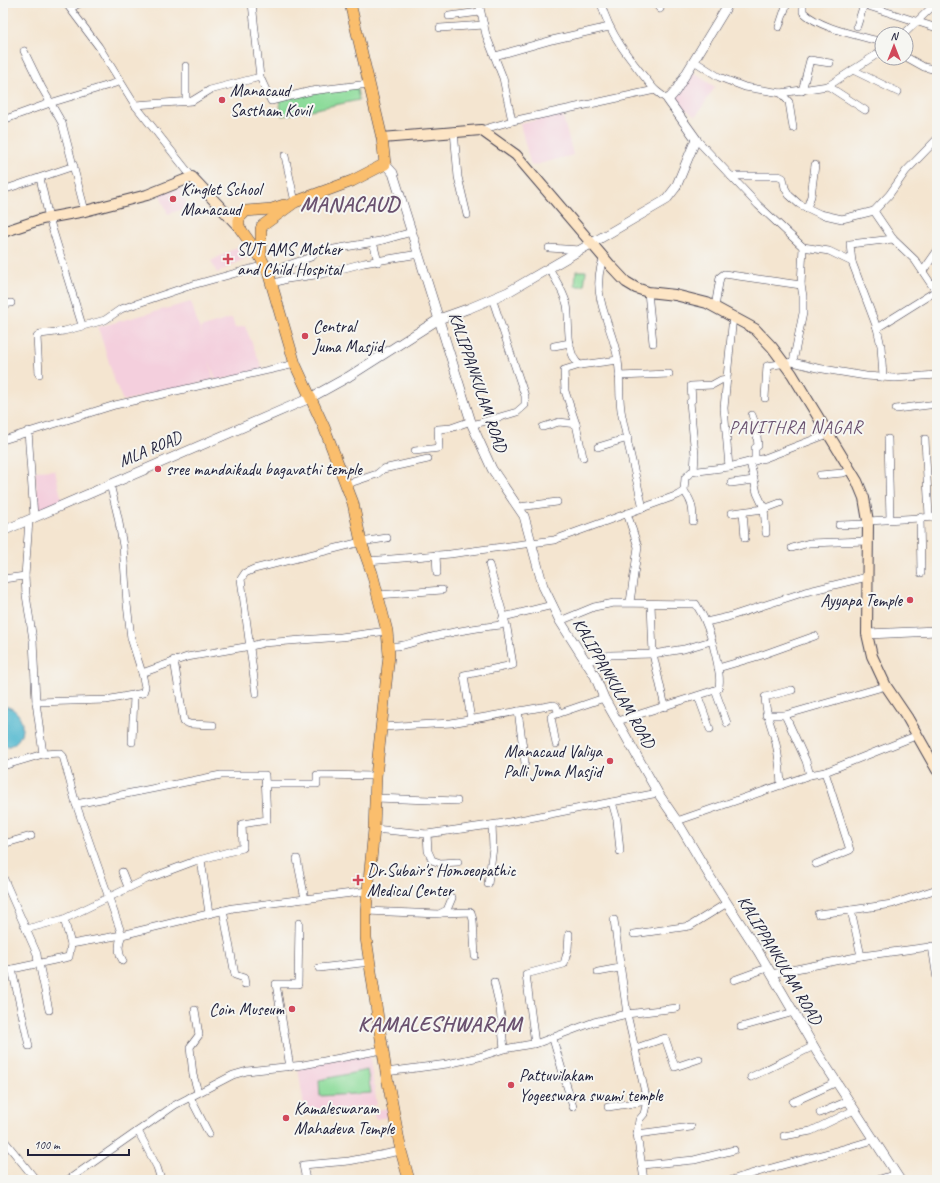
<svg xmlns="http://www.w3.org/2000/svg" width="940" height="1183" font-family="Caveat,sans-serif">
  <style>
    .built { fill: #f4cfdd }
    .green { fill: #8cdb9a; stroke: #577e6a }
    .water { fill: #51b8cf; stroke: #3a6d85 }
    .lines { fill: none; stroke-linecap: round; stroke-linejoin: round }
    .minor-casing { stroke: #423f51; stroke-width: 8 }
    .tertiary-casing { stroke: #423f51; stroke-width: 10 }
    .secondary-casing { stroke: #423f51; stroke-width: 12 }
    .primary-casing { stroke: #423f51; stroke-width: 12 }
    .minor { stroke: #fff; stroke-width: 7 }
    .tertiary { stroke: #fff; stroke-width: 9 }
    .secondary { stroke: #fde5c5; stroke-width: 10 }
    .primary { stroke: #fabe6d; stroke-width: 11 }
    .poi-dot { fill: #d1495b; stroke: #f6f6f2; stroke-width: 1.5 }
    .labels { text-anchor: middle; dominant-baseline: central; stroke-width: 4; stroke-linejoin: round; paint-order: stroke }
    .poi-label { font-size: 17px; fill: #22223b; stroke: #f6f6f2; text-anchor: start }
    .street-label { font-size: 17px; fill: #22223b; stroke: #f6f6f2 }
    .neighbourhood-label { font-size: 18px; letter-spacing: 1px; fill: #6a516f; stroke: #f6f6f2 }
    .district-label { font-size: 21px; font-weight: bold; letter-spacing: 1px; fill: #6a516f; stroke: #f6f6f2 }
  </style>
  <rect width="100%" height="100%" fill="#f6f6f2"/>
  <filter id="ink" filterUnits="userSpaceOnUse"><feTurbulence type="fractalNoise" baseFrequency=".025" numOctaves="2"/><feDisplacementMap in="SourceGraphic" scale="8" xChannelSelector="R" yChannelSelector="G"/><feConvolveMatrix kernelMatrix="1 2 1 2 8 2 1 2 1" color-interpolation-filters="sRGB"/></filter>
  <filter id="wash" filterUnits="userSpaceOnUse"><feTurbulence type="fractalNoise" baseFrequency=".012" numOctaves="4" result="noise"/><feDisplacementMap in="SourceGraphic" scale="16" xChannelSelector="R" yChannelSelector="G"/><feGaussianBlur stdDeviation="0.9" result="paint"/><feColorMatrix in="noise" values="0 0 0 0 0 0 0 0 0 0 0 0 0 0 0 0 0 1.4 0 .05"/><feComposite in="paint" operator="in"/></filter>
  <g filter="url(#wash)">
    <rect width="100%" height="100%" fill="#f4e5d0"/>
    <g class="built">
      <path d="M692,72L715,87L696,116L673,101Z"/>
      <path d="M562,113L573,155L531,166L520,124Z"/>
      <path d="M178,183L188,207L168,214L158,190Z"/>
      <path d="M239,246L246,258L217,273L211,261Z"/>
      <path d="M191,302L203,340L200,328L232,318L235,328L245,326L263,370L216,381L209,360L214,380L123,401L115,382L98,327Z"/>
      <path d="M55,470L62,502L38,510L35,471Z"/>
      <path d="M369,1054L377,1105L305,1114L298,1067Z"/>
      <path d="M388,1108L390,1117L375,1119L373,1111Z"/>
    </g>
    <g class="green">
      <path d="M356,84L359,100L282,116L279,99Z"/>
      <path d="M576,271H586L584,286H575Z"/>
      <path d="M367,1070L371,1093L320,1096L319,1080Z"/>
    </g>
    <path class="water" d="M3,706C28,708 29,746 3,747Z"/>
  </g>
  <g filter="url(#ink)">
    <g class="lines">
      <defs>
        <g id="minor">
          <path d="M66,3L99,47L135,105L192,177"/>
          <path d="M252,3L260,77L271,101L311,91L369,84"/>
          <path d="M479,3L486,35L503,78L512,121"/>
          <path d="M601,3C610,37 633,63 655,90"/>
          <path d="M655,3L660,9"/>
          <path d="M803,3V12C821,29 858,35 882,42"/>
          <path d="M859,3L937,28"/>
          <path d="M71,8L80,3"/>
          <path d="M449,16L480,12"/>
          <path d="M857,26L864,4"/>
          <path d="M779,27L787,3"/>
          <path d="M440,28L484,25"/>
          <path d="M904,34L936,3"/>
          <path d="M24,51L42,88L62,123L85,211"/>
          <path d="M495,56L552,40L609,27"/>
          <path d="M906,57L924,67L937,70"/>
          <path d="M694,61L719,77L745,87L781,93L828,86L882,51"/>
          <path d="M186,66V101"/>
          <path d="M853,70L898,92"/>
          <path d="M828,86L865,110"/>
          <path d="M802,91L810,60L830,63"/>
          <path d="M781,93L789,102L793,128"/>
          <path d="M135,105L192,101L210,90L260,77"/>
          <path d="M3,120L50,103L119,82"/>
          <path d="M481,130L512,121L655,90L668,100"/>
          <path d="M454,131L458,177L467,215"/>
          <path d="M696,139L758,205L803,247L829,251L852,262L877,328L881,346L883,377"/>
          <path d="M285,156L295,202"/>
          <path d="M731,176H779L783,178L785,188L789,195L799,204L820,214L842,219L874,211L889,195L906,171L937,139"/>
          <path d="M40,178L49,218L82,325"/>
          <path d="M3,190L74,166"/>
          <path d="M807,208L811,196L815,165"/>
          <path d="M874,211L893,239L915,260L937,293"/>
          <path d="M373,242L378,262"/>
          <path d="M549,248L580,250"/>
          <path d="M604,257C588,295 613,325 618,361C621,379 618,398 622,416C628,446 636,477 643,508"/>
          <path d="M852,262L850,244L893,239"/>
          <path d="M549,268C555,279 564,292 567,305C570,319 565,356 580,365L618,360"/>
          <path d="M923,271L937,251"/>
          <path d="M268,272L311,257L317,252L380,241L412,232"/>
          <path d="M271,284L287,279L322,274L364,263L419,254"/>
          <path d="M648,292L653,343"/>
          <path d="M3,304L11,303"/>
          <path d="M715,307L720,277L724,274L801,285"/>
          <path d="M877,328L936,291"/>
          <path d="M554,346L570,343"/>
          <path d="M793,362L803,313V296L801,285L803,247"/>
          <path d="M580,365L564,370L565,391L576,424L583,457"/>
          <path d="M39,374L37,337L40,334L64,331L105,320L121,309L189,286L265,265"/>
          <path d="M619,376L669,374"/>
          <path d="M765,398L767,366L793,362L817,368L866,376L895,378L937,375"/>
          <path d="M896,409L937,404"/>
          <path d="M752,415L756,426L758,446L755,448V461"/>
          <path d="M472,425L517,412L525,405V396L492,298"/>
          <path d="M543,427L559,422L576,424"/>
          <path d="M28,431L34,517"/>
          <path d="M888,439L890,519"/>
          <path d="M925,439L929,516"/>
          <path d="M3,440L115,405L295,364"/>
          <path d="M598,447L628,438"/>
          <path d="M415,451L439,448L438,429L451,428L471,421"/>
          <path d="M750,462L757,493L764,508L766,533"/>
          <path d="M729,467L724,408L733,316"/>
          <path d="M694,471L695,455L690,402L692,400L691,386L712,385L721,380L727,379"/>
          <path d="M820,475L843,473L850,470"/>
          <path d="M731,483L754,480"/>
          <path d="M110,484L118,517L123,546L127,604L131,638L142,673"/>
          <path d="M347,484L377,474L383,469L428,459"/>
          <path d="M684,491C692,501 693,508 693,521"/>
          <path d="M519,507L557,502"/>
          <path d="M743,512L745,538"/>
          <path d="M627,513L638,547L630,602"/>
          <path d="M732,513L764,509L780,503"/>
          <path d="M920,517L921,573"/>
          <path d="M868,521L937,517"/>
          <path d="M839,525L868,524"/>
          <path d="M792,548L809,543L867,541"/>
          <path d="M436,555L437,573"/>
          <path d="M368,561L450,554L554,540L678,495L684,491L685,478L691,472L729,467L765,458L828,434"/>
          <path d="M3,579L25,576"/>
          <path d="M378,595L442,590"/>
          <path d="M651,604L653,654L665,707"/>
          <path d="M560,621L594,607L614,603L696,604C699,610 703,615 705,621C710,632 724,679 718,689L618,721"/>
          <path d="M706,622L728,617L805,592L867,577"/>
          <path d="M388,646C403,647 410,643 424,639C449,632 475,628 501,625L503,617L553,605"/>
          <path d="M174,660L184,722L190,724L213,725"/>
          <path d="M584,662L610,655L653,654L684,649L711,641"/>
          <path d="M718,668L759,656L815,636"/>
          <path d="M715,690L727,723"/>
          <path d="M256,694L241,579L245,573L254,569L361,542L387,538"/>
          <path d="M698,696L710,729"/>
          <path d="M36,702L106,700L143,693L145,687L142,673L187,657L251,646L263,643L341,637L387,631"/>
          <path d="M518,711L525,763"/>
          <path d="M766,715H785"/>
          <path d="M471,720L464,675L513,665L507,628L489,565"/>
          <path d="M382,727L451,723L554,705L556,706L559,713"/>
          <path d="M132,742L134,696"/>
          <path d="M556,744L551,717L554,715L604,698"/>
          <path d="M43,754L60,753L63,756L76,804L122,935C118,944 118,953 123,961"/>
          <path d="M3,766L43,754L36,702L33,640L26,595L25,576L29,520"/>
          <path d="M810,775L806,761L785,715L886,686"/>
          <path d="M265,784H317V775L376,776"/>
          <path d="M781,785C780,769 779,752 774,736C769,719 766,715 765,697L792,690"/>
          <path d="M375,798L457,801"/>
          <path d="M612,802L617,820L620,851"/>
          <path d="M677,821L810,775L825,772L918,735"/>
          <path d="M374,829L427,834L504,823L658,793"/>
          <path d="M427,834L428,851L432,860L440,863L458,862"/>
          <path d="M3,844L31,836"/>
          <path d="M297,859L305,899"/>
          <path d="M201,860L209,913"/>
          <path d="M816,864L850,850L825,772"/>
          <path d="M122,872L128,887"/>
          <path d="M3,877L37,954L38,963"/>
          <path d="M488,884L493,848L492,825"/>
          <path d="M223,910L235,975L244,978L245,984"/>
          <path d="M366,911L439,914L447,910L452,898"/>
          <path d="M443,913L471,912L473,920L475,956"/>
          <path d="M818,914L851,910"/>
          <path d="M614,920L627,1014L677,1008"/>
          <path d="M26,929L64,919"/>
          <path d="M634,934L690,926L727,903"/>
          <path d="M71,944L122,935L233,908L368,891"/>
          <path d="M932,946L937,979"/>
          <path d="M861,956L851,910L892,904L937,889"/>
          <path d="M39,963L49,1010"/>
          <path d="M319,968L370,962"/>
          <path d="M12,969L29,1046"/>
          <path d="M3,971L69,957L71,944L64,919L147,879L195,861L243,848L242,824L267,820L265,775H221L76,804"/>
          <path d="M598,972L620,968"/>
          <path d="M771,974L861,956L937,946"/>
          <path d="M734,980L767,968"/>
          <path d="M494,982L500,1008L504,1049"/>
          <path d="M195,1010L199,1035L190,1047L193,1075L198,1092"/>
          <path d="M741,1027L794,1012"/>
          <path d="M553,1039L573,1107"/>
          <path d="M535,1044L526,974L564,964L568,949L569,934"/>
          <path d="M636,1048L665,1038L675,1067L699,1059"/>
          <path d="M290,1067L276,984H298L299,923"/>
          <path d="M386,1072L447,1064L479,1057L504,1049L538,1043L594,1022L627,1014L647,1101L644,1114L639,1120L637,1134L644,1180"/>
          <path d="M751,1077L814,1046"/>
          <path d="M190,1097L209,1134"/>
          <path d="M793,1102L837,1082"/>
          <path d="M608,1107L647,1101"/>
          <path d="M820,1113L848,1101"/>
          <path d="M138,1131L157,1167L161,1180"/>
          <path d="M637,1134L691,1127"/>
          <path d="M784,1136L811,1131L854,1110"/>
          <path d="M3,1139L36,1180"/>
          <path d="M642,1165L694,1160L734,1150"/>
          <path d="M68,1180L175,1105L233,1075L247,1071L303,1065L382,1050"/>
          <path d="M306,1180L303,1165L349,1161L401,1151"/>
          <path d="M732,1180C779,1164 827,1155 873,1140"/>
          <path d="M877,1180L896,1174"/>
        </g>
        <g id="tertiary">
          <path d="M385,164L393,173L472,425L492,469L524,516L543,586L560,621L595,676L604,698L658,793L677,821L712,880L758,951L817,1052L900,1180"/>
          <path d="M3,531L310,398L348,377L439,319L470,308L508,292L666,200L676,187L696,139L668,100L675,92L729,3"/>
          <path d="M867,634L937,631"/>
        </g>
        <g id="secondary">
          <path d="M382,138L481,130L516,155L610,265L626,282L636,288L648,292L675,295L707,303L755,329L772,347L792,374L857,481L864,498L868,521L867,634L872,656L886,686L907,717L937,770"/>
          <path d="M3,232L42,219L85,211L147,195L192,177L239,227"/>
        </g>
        <g id="primary">
          <path d="M262,226L295,202L352,181L385,164L382,138L350,3"/>
          <path d="M261,229V258L268,272L295,364L324,427L353,503L361,542L372,573L387,631L389,655L376,776L374,829L366,911V938L386,1072L401,1151L409,1180"/>
          <path d="M261,258L239,227V218L246,211L272,209L284,205"/>
        </g>
      </defs>
      <use href="#minor" class="minor-casing"/>
      <use href="#tertiary" class="tertiary-casing"/>
      <use href="#secondary" class="secondary-casing"/>
      <use href="#primary" class="primary-casing"/>
      <use href="#minor" class="minor"/>
      <use href="#tertiary" class="tertiary"/>
      <use href="#secondary" class="secondary"/>
      <use href="#primary" class="primary"/>
    </g>
  </g>
  <g class="poi-dot">
    <circle cx="222" cy="100" r="4"/>
    <circle cx="173" cy="199" r="4"/>
    <path d="M226 253h4v4h4v4h-4v4h-4v-4h-4v-4h4z"/>
    <circle cx="305" cy="336" r="4"/>
    <circle cx="158" cy="469" r="4"/>
    <circle cx="910" cy="600" r="4"/>
    <circle cx="610" cy="761" r="4"/>
    <path d="M356 874h4v4h4v4h-4v4h-4v-4h-4v-4h4z"/>
    <circle cx="292" cy="1009" r="4"/>
    <circle cx="511" cy="1085" r="4"/>
    <circle cx="286" cy="1118" r="4"/>
  </g>
  <g class="labels">
    <g class="poi-label">
      <text x="230" y="90">Manacaud<tspan x="230" dy="20">Sastham Kovil</tspan></text>
      <text x="181" y="189">Kinglet School<tspan x="181" dy="20">Manacaud</tspan></text>
      <text x="237" y="249">SUT AMS Mother<tspan x="237" dy="20">and Child Hospital</tspan></text>
      <text x="313" y="326">Central<tspan x="313" dy="20">Juma Masjid</tspan></text>
      <text x="166" y="469">sree mandaikadu bagavathi temple</text>
      <text x="902" y="600" text-anchor="end">Ayyapa Temple</text>
      <text x="602" y="751" text-anchor="end">Manacaud Valiya<tspan x="602" dy="20">Palli Juma Masjid</tspan></text>
      <text x="367" y="870">Dr.Subair's Homoeopathic<tspan x="367" dy="20">Medical Center</tspan></text>
      <text x="284" y="1009" text-anchor="end">Coin Museum</text>
      <text x="519" y="1075">Pattuvilakam<tspan x="519" dy="20">Yogeeswara swami temple</tspan></text>
      <text x="294" y="1108">Kamaleswaram<tspan x="294" dy="20">Mahadeva Temple</tspan></text>
    </g>
    <g class="street-label">
      <text transform="translate(478 382) rotate(71)">KALIPPANKULAM ROAD</text>
      <text transform="translate(150 449) rotate(-23)">MLA ROAD</text>
      <text transform="translate(614 683) rotate(60)">KALIPPANKULAM ROAD</text>
      <text transform="translate(780 960) rotate(59)">KALIPPANKULAM ROAD</text>
    </g>
    <g class="neighbourhood-label">
      <text x="796" y="427">PAVITHRA NAGAR</text>
    </g>
    <g class="district-label">
      <text x="350" y="204">MANACAUD</text>
      <text x="440" y="1024">KAMALESHWARAM</text>
    </g>
  </g>
  <rect width="940" height="1183" fill="none" stroke="#f6f6f2" stroke-width="16"/>
  <g transform="translate(894 46)"><circle r="19" fill="#f6f6f2" stroke="#a1a1a9"/>
  <path d="M0-3L7 15L0 10L-7 15Z" fill="#d1495b"/>
  <text y="-6" font-size="11" font-weight="bold" text-anchor="middle" fill="#22223b">N</text>
  </g>
  <path d="M28 1149v6h101v-6" fill="none" stroke="#22223b" stroke-width="2"/>
  <text x="34" y="1149" font-size="12" fill="#22223b" stroke="#f6f6f2" stroke-width="3" paint-order="stroke">100 m</text>
</svg>
